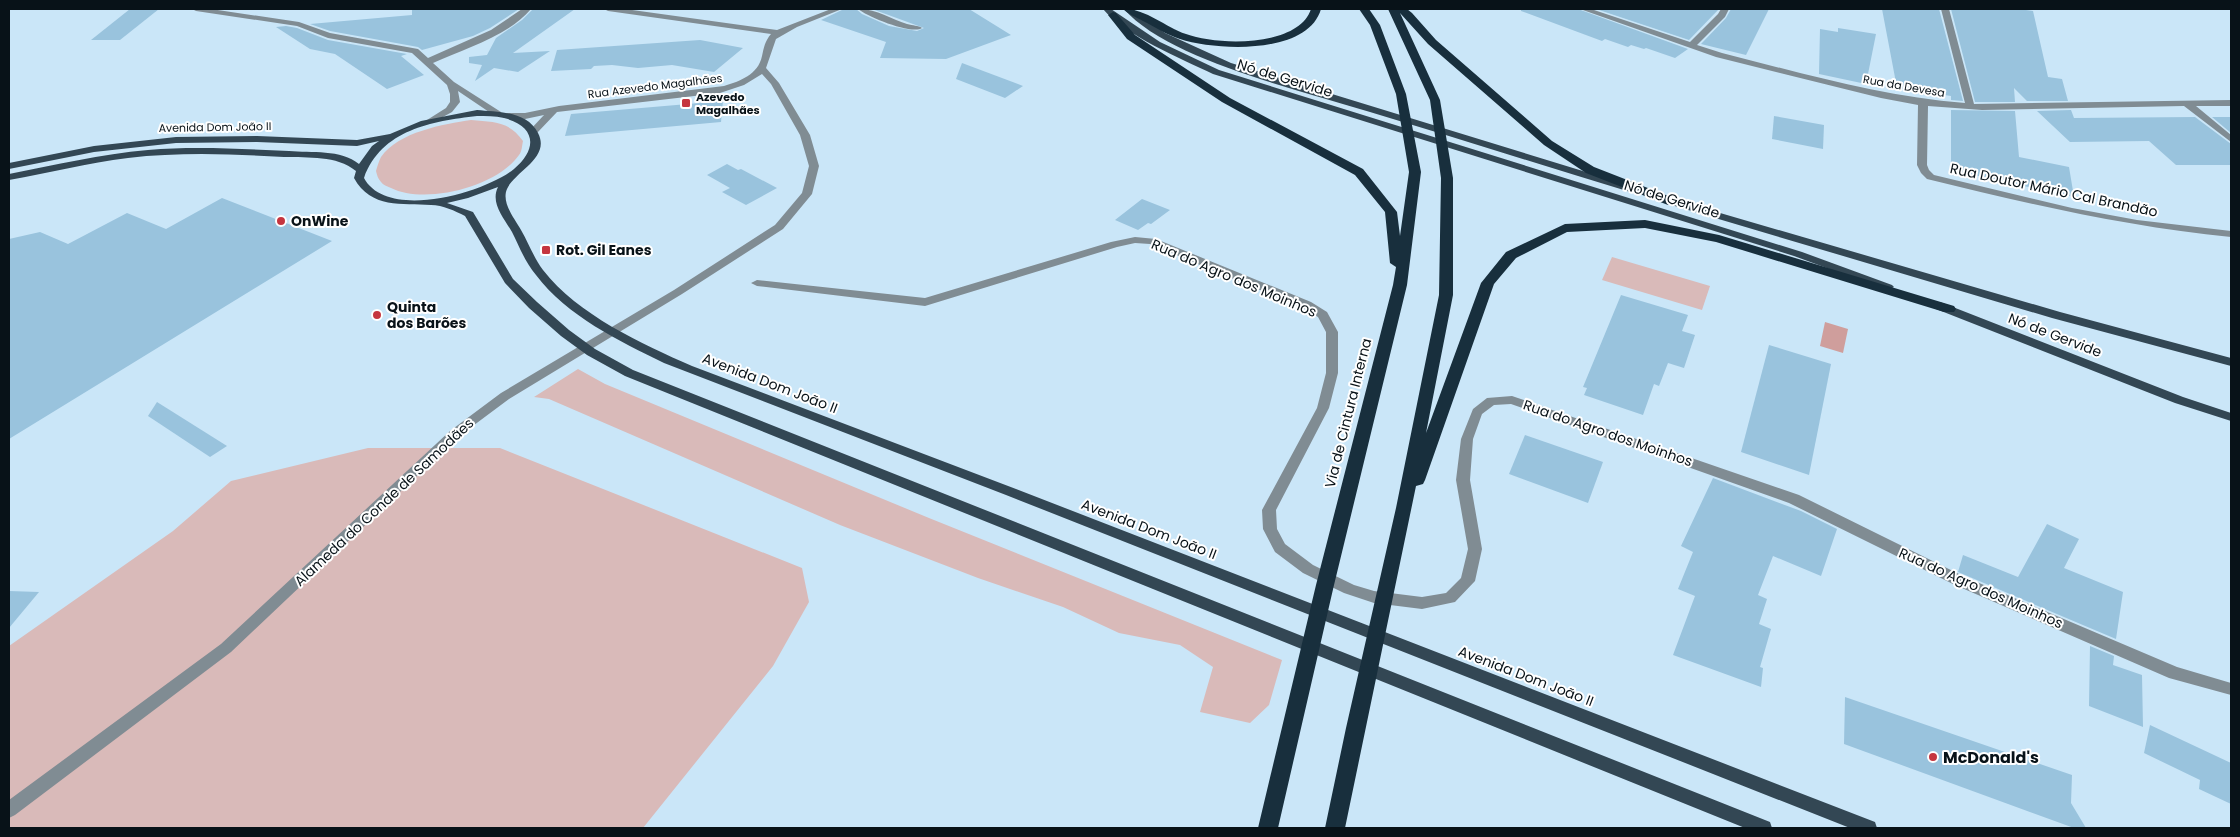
<svg xmlns="http://www.w3.org/2000/svg" width="2240" height="837" font-family="Poppins,sans-serif">
  <style>
    .green { fill: #d9bab9 }
    .water { fill: #cf9e9c }
    .building { fill: #99c3dd }
    .lines { fill: none; stroke-linecap: round; stroke-linejoin: round }
    .minor { fill: #808c93; fill-rule: evenodd }
    .major { fill: #334754; fill-rule: evenodd }
    .highway { fill: #182f3d; fill-rule: evenodd }
    .poi-dot { fill: #c5353f; stroke: #fff; stroke-width: 2 }
    .labels { text-anchor: middle; dominant-baseline: central; stroke-width: 4; stroke-linejoin: round; paint-order: stroke }
    .far-street-label { font-size: 11px; fill: #081218; stroke: #fff }
    .far-poi-label { font-size: 11px; font-weight: bold; fill: #081218; stroke: #fff; text-anchor: start }
    .street-label { font-size: 14px; fill: #081218; stroke: #fff }
    .poi-label { font-size: 14px; font-weight: bold; fill: #081218; stroke: #fff; text-anchor: start }
    .near-poi-label { font-size: 16px; font-weight: bold; fill: #081218; stroke: #fff; text-anchor: start }
  </style>
  <rect width="100%" height="100%" fill="#cae6f8"/>
  <g class="green">
    <path d="M471,120C494,122 509,121 523,141C522,145 522,152 519,155C497,187 425,205 391,188C387,186 383,185 381,182C378,179 377,175 376,171C377,167 379,161 381,157C398,132 444,124 471,120Z"/>
    <path d="M1612,257L1710,286L1702,310L1602,280Z"/>
    <path d="M578,369L605,384L929,518L1282,660L1269,705L1250,723L1200,712L1213,667L1180,645L1119,633L1063,607L978,578L840,525L549,399L534,397Z"/>
    <path d="M368,448H500L802,568L809,602L773,666L643,828H9V646L173,531L231,481Z"/>
  </g>
  <path class="water" d="M1825,322L1848,329L1843,353L1820,346Z"/>
  <g class="building">
    <path d="M130,9H159L120,40H91Z"/>
    <path d="M412,9H519L490,28L473,36L422,50L418,47L330,31L310,24L412,15Z"/>
    <path d="M533,9H575L513,53L550,51L518,72L494,68L475,81L482,65L469,63V57L487,55L496,38L522,20Z"/>
    <path d="M844,9H856L862,14L889,26L917,31L924,28L872,9H969L1011,35L946,59L880,58L886,42L821,20Z"/>
    <path d="M1521,9H1578L1688,49L1675,58L1646,48L1644,49L1631,45L1628,47L1605,39L1602,41L1521,11Z"/>
    <path d="M1596,9H1719L1689,40Z"/>
    <path d="M1731,9H1769L1746,55L1701,44L1726,18Z"/>
    <path d="M1882,9H1939L1963,101L1951,100V96L1897,88Z"/>
    <path d="M1951,9H2019L2033,11L2048,77L2062,79L2068,101H2027L2014,88L2015,102H1975Z"/>
    <path d="M286,26L297,28L328,40L407,54L401,56L424,75L387,89L335,54L310,49L276,27Z"/>
    <path d="M1838,28L1876,34L1866,84L1819,74L1820,29L1838,32Z"/>
    <path d="M700,40L743,48L714,72L672,65L638,68L612,65L594,66L591,69L551,71L557,50Z"/>
    <path d="M962,63L1023,86L1005,98L956,79Z"/>
    <path d="M723,101L721,122L565,136L571,114Z"/>
    <path d="M1951,110L2015,111L2019,157L2069,167L2074,197L1951,170Z"/>
    <path d="M2071,110L2074,118L2195,117L2231,144V165H2176L2149,141L2070,142L2037,111Z"/>
    <path d="M1774,116L1824,125L1823,149L1772,139Z"/>
    <path d="M2212,117H2231V133Z"/>
    <path d="M727,164L738,170L741,169L777,188L746,205L722,192L730,188L707,175Z"/>
    <path d="M222,198L332,241L9,439V239L40,232L68,244L127,213L166,229Z"/>
    <path d="M1142,199L1170,210L1151,224L1148,223L1138,230L1115,220Z"/>
    <path d="M1621,295L1688,315L1682,331L1695,335L1684,368L1668,363L1659,386L1654,384L1643,415L1584,395L1587,388L1583,387Z"/>
    <path d="M1769,345L1831,364L1809,475L1741,452Z"/>
    <path d="M157,402L227,446L210,457L148,416Z"/>
    <path d="M1525,435L1603,462L1588,503L1509,474Z"/>
    <path d="M1713,478L1801,511L1837,529L1821,576L1773,556L1758,595L1767,599L1759,624L1771,629L1760,667L1763,668L1761,687L1673,655L1695,596L1678,589L1693,552L1681,546Z"/>
    <path d="M2047,524L2079,539L2064,568L2123,592L2116,639L1958,572L1963,555L2018,577Z"/>
    <path d="M9,591L39,592L9,628Z"/>
    <path d="M2090,646L2114,656L2113,665L2142,675L2143,727L2089,706Z"/>
    <path d="M1845,697L2072,775L2071,803L2086,828H2074L1844,744Z"/>
    <path d="M2150,725L2231,763V804L2199,789L2200,780L2144,753Z"/>
  </g>
  <g class="lines">
    <g class="minor">
      <path d="M192,9H211L299,22L330,33L418,49L428,58L491,30L522,9H531C507,37 465,48 433,63L454,82L501,112V116H495L458,91L460,102L452,112L432,123L427,120L446,108L450,102V94L447,85L412,53L328,38L297,26L196,11Z"/>
      <path d="M604,9H625L777,30L831,9H842L797,27L776,39L766,68L779,83L810,135L819,166L812,194L783,229L682,294L509,399L458,437L231,652L15,815L9,818V800L221,644L450,431L501,393L674,290L775,225L802,193L809,166L800,135L771,84L762,74L744,85L720,93L557,112L537,133L534,134L529,131L544,115L525,119L504,118L502,116L507,113H525L559,106L724,86C740,81 758,75 762,56C764,47 765,41 771,34L608,11Z"/>
      <path d="M858,9C875,8 891,19 907,24C913,26 918,25 922,28C912,35 868,17 858,9Z"/>
      <path d="M1580,9H1591L1690,42L1718,14L1721,9H1729L1725,17L1697,45L1722,53C1802,73 1882,97 1965,103L1941,9H1949L1974,104L2231,100V106H2196L2231,135V142L2184,106L1982,110L1928,106L1927,165L1929,170L1934,175L2072,208L2137,220L2231,231V237C2128,227 2028,204 1927,179L1921,173L1917,165L1918,105L1881,98L1716,57Z"/>
      <path d="M1135,237L1156,239L1311,302L1327,312L1338,332V373L1329,408L1276,510L1277,529L1285,544L1313,565L1354,585L1374,591L1422,597L1446,593L1461,578L1468,549L1456,480L1461,439L1473,409L1487,398L1512,396L1799,495L1965,577L2177,667L2231,683V695L2169,678L1955,585L1789,503L1511,404L1494,405L1482,414L1473,439L1470,480L1482,549L1475,581L1455,602L1422,609L1374,603L1344,593L1303,573L1275,552L1263,529L1262,510L1317,408L1326,373V332L1318,317L1303,308L1150,244L1135,243L1117,247L925,306L757,286L751,283L757,280L925,298L1111,242Z"/>
    </g>
    <g class="major">
      <path d="M1103,9H1111L1160,42L1219,70L1802,252L1892,285L1894,287L1888,290L1884,289L1794,256L1213,74C1182,59 1124,35 1103,9Z"/>
      <path d="M1124,9H1133L1165,33L1231,63L1635,187L1636,189L1631,192L1627,191C1542,165 1456,138 1370,112C1304,91 1168,60 1124,9Z"/>
      <path d="M477,110C497,112 527,111 538,133C551,158 515,171 507,189C501,203 515,219 521,230C529,244 534,258 543,270C578,315 642,344 692,366L1016,489L1875,822L1877,828H1850L1006,495L664,363C619,341 567,316 536,275C525,262 519,246 512,232C504,218 490,203 498,187L468,198L447,203L473,212L513,279L537,302L569,330L595,349L633,370L1770,822L1772,828H1745L625,376L587,355L561,336L529,308L505,283L465,216C455,211 443,205 431,205C402,203 371,209 354,178L356,171C336,155 309,158 284,157C232,154 180,152 128,158C88,163 49,173 9,180V174C55,165 101,154 148,150C195,146 242,149 289,151C311,153 341,149 359,164L372,146L379,141L357,146L257,142L176,143L94,152L9,169V163L94,146L176,137L257,136L357,140L390,134L421,121ZM477,116C486,116 495,116 504,118C536,126 538,149 514,169C484,193 387,221 364,178C381,130 432,121 477,116Z"/>
      <path d="M1662,196L2060,312L2231,358V366L2052,318L1658,201L1657,199Z"/>
      <path d="M1940,302L2183,397L2231,413V421L2175,403L1936,309L1934,306L1936,303Z"/>
    </g>
    <g class="highway">
      <path d="M1123,9C1145,8 1165,27 1186,34C1218,46 1299,47 1311,9H1321C1308,55 1217,51 1180,39C1167,35 1155,27 1143,21C1136,17 1128,14 1123,9Z"/>
      <path d="M1359,9H1369L1380,25L1406,94L1421,172L1407,285L1334,585L1278,828H1258L1316,585L1393,285L1396,267L1390,263L1385,212L1355,175L1222,102L1127,39L1108,15L1113,12L1116,13L1135,35L1230,98L1363,169L1397,212L1400,236L1409,172L1396,94L1370,25Z"/>
      <path d="M1388,9H1407L1412,13L1436,40L1552,141L1594,167L1676,199L1678,202L1676,205H1668L1586,173L1544,145L1428,44L1400,13L1440,100L1453,178V295L1426,433L1481,283L1506,252L1565,224L1645,220L1719,235L1954,306L1956,309L1954,312H1944L1716,242L1645,228L1567,232L1516,258L1494,284L1425,480L1423,484L1416,486L1345,828H1325L1346,728L1396,508L1439,295L1441,178L1430,100Z"/>
    </g>
  </g>
  <g class="poi-dot">
    <rect x="681" y="98" width="10" height="10" rx="2.5"/>
    <circle cx="281" cy="221" r="5"/>
    <rect x="541" y="245" width="10" height="10" rx="2.5"/>
    <circle cx="377" cy="315" r="5"/>
    <circle cx="1933" cy="757" r="5"/>
  </g>
  <g class="labels">
    <g class="far-street-label">
      <text transform="translate(655 86) rotate(-7)">Rua Azevedo Magalhães</text>
      <text transform="translate(1904 86) rotate(10)">Rua da Devesa</text>
      <text transform="translate(215 127) rotate(-1)">Avenida Dom João II</text>
    </g>
    <g class="far-poi-label">
      <text x="696" y="97">Azevedo<tspan x="696" dy="13">Magalhães</tspan></text>
    </g>
    <g class="street-label">
      <text transform="translate(1285 78) rotate(17)">Nó de Gervide</text>
      <text transform="translate(2054 190) rotate(12)">Rua Doutor Mário Cal Brandão</text>
      <text transform="translate(1672 199) rotate(17)">Nó de Gervide</text>
      <text transform="translate(1234 278) rotate(23)">Rua do Agro dos Moinhos</text>
      <text transform="translate(2055 335) rotate(21)">Nó de Gervide</text>
      <text transform="translate(770 383) rotate(21)">Avenida Dom João II</text>
      <text transform="translate(1348 413) rotate(-76)">Via de Cintura Interna</text>
      <text transform="translate(1608 433) rotate(19)">Rua do Agro dos Moinhos</text>
      <text transform="translate(384 502) rotate(-43)">Alameda do Conde de Samodães</text>
      <text transform="translate(1149 529) rotate(21)">Avenida Dom João II</text>
      <text transform="translate(1981 588) rotate(24)">Rua do Agro dos Moinhos</text>
      <text transform="translate(1526 676) rotate(21)">Avenida Dom João II</text>
    </g>
    <g class="poi-label">
      <text x="291" y="221">OnWine</text>
      <text x="556" y="250">Rot. Gil Eanes</text>
      <text x="387" y="307">Quinta<tspan x="387" dy="16">dos Barões</tspan></text>
    </g>
    <g class="near-poi-label">
      <text x="1943" y="757">McDonald's</text>
    </g>
  </g>
  <rect width="2240" height="837" fill="none" stroke="#081218" stroke-width="20"/>
</svg>
